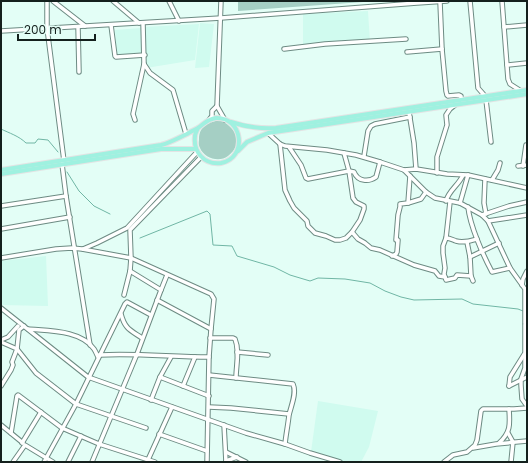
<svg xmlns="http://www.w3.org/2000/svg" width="528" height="463" font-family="Poppins,sans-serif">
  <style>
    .built { fill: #d0fbef }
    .green { fill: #a5cfc4 }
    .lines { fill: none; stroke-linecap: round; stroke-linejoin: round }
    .stream { stroke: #70b6a5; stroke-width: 1 }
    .minor-casing { stroke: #6d8b83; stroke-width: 5.5 }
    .major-casing { stroke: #e3e4e4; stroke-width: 6 }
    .minor { stroke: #fff; stroke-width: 3.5 }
    .major { stroke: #9ff1e0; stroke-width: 4 }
  </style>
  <rect width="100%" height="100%" fill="#e3fef6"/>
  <g class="built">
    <path d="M368,11L370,42L303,46V14Z"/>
    <path d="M200,23L214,24L209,67L195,68Z"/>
    <path d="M199,24L195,60L146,68L143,27Z"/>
    <path d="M141,28L142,30L144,54L117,57L115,30Z"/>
    <path d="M46,256L48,306L1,305V261Z"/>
    <path d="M318,401L378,411L369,447L361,462H341L311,452Z"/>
  </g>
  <g class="green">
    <path d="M238,1H363V2L238,11Z"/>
    <path d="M220,120C235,127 245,143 228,156C219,163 204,158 200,148C198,144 199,142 199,139C199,126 209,122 220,120Z"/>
  </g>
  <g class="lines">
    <g class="stream">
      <path d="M1,129C9,133 19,136 26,143H35L38,139L48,140L58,152"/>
      <path d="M67,172L79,191L94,206L110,214"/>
      <path d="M140,238L207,211L210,214L213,245L232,246L237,256L274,267L290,275L310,281L318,278L345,279L370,283L385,291L401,297L414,300L462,299L473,304L518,309L523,311"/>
    </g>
    <defs>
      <g id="minor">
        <path d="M47,1V28L64,161"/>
        <path d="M53,1L85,26"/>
        <path d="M113,1L139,23"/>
        <path d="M169,1L179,21"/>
        <path d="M221,1L217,106L225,120"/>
        <path d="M470,1L478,88L485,96"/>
        <path d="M502,1L508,79L510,84L521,91"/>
        <path d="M440,2L442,49L446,91L447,95L448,96L459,95L461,96V100"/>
        <path d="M143,23L144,64L150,73L173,90L186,134"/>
        <path d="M111,25L115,56L116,57L145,55"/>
        <path d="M78,27L79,72"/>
        <path d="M504,27L527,25"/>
        <path d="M1,31L221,18L404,4L417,3L447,1"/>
        <path d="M284,49L325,44L406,39"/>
        <path d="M407,52L442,49"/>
        <path d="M507,65L527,63"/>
        <path d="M486,100L491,142"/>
        <path d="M409,112L414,143L416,169"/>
        <path d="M135,120L133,114L144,64"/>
        <path d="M209,120L212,116V111L217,106"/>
        <path d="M268,133L280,144L285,146L327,150L356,155L380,162L404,170L416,169L447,174L468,175L527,188"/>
        <path d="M280,144L285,190L290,201L294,208L307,221L308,226L315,233L326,236L335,240H340L346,238L352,232L360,220L364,209V206L356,202L353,198L349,171L344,153"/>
        <path d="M289,147L301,165L306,178L308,179L349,171L354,172C358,182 369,182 376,177L380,162"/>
        <path d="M364,156L368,131L371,126L375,124L410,117"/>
        <path d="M62,164L66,196L90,345"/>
        <path d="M518,166L527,165"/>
        <path d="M523,166L526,145"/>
        <path d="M404,170L426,192L435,198L460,203L482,215L488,221L510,268L525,289V323L527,329"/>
        <path d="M437,173V157L447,125L446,115L450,109L455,105"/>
        <path d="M485,179L484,203L486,214"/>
        <path d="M492,180L498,170L500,163"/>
        <path d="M446,201C449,190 459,185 463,175"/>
        <path d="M408,203L410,176"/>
        <path d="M460,203L468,175"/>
        <path d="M1,206L66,196"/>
        <path d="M468,207C470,226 483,255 492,272L510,268"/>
        <path d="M482,215L509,206L527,202"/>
        <path d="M488,221L527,215"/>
        <path d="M1,229L70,217"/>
        <path d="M352,232L358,239L365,243L371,248L380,250L414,265L435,271L439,276L445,277L446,280L455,278L457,275L471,276"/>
        <path d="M446,238C450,238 453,240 456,241C464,243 470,241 477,239"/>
        <path d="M467,242L470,257L471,276L473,281"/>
        <path d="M83,249L97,243L127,228L197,152"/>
        <path d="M392,256L396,254L397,252L398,240H396L398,215L400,207V204L408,203L421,199L426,192"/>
        <path d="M470,257L499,243"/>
        <path d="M1,258L56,249L72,248L82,249L131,258L211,294L214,299L211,329L209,357L207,462"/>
        <path d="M445,277L444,274L445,268L443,253V246L446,238L450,202"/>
        <path d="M522,285L523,279L527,271"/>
        <path d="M161,290L167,275"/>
        <path d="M124,295L130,271L131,258L130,230L201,157"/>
        <path d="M157,300L211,329"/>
        <path d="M1,308L88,377L246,433L285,444L310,453L340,462"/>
        <path d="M121,314C125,329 130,330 142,338"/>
        <path d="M24,326L19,330L17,349L36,373L76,404L146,428"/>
        <path d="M28,329C49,331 81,330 94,349C96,352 97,355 98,357"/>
        <path d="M210,338H233L235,339C240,351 236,366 236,378"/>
        <path d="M1,340L8,337L18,326"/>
        <path d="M1,342L17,349L12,362L13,365L11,370L1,386"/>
        <path d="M237,352L268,355"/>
        <path d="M525,354V368L521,379V385L522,399L527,406"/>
        <path d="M99,355C136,353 173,357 209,357"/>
        <path d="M209,375L293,384C297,393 291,406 289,415C288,425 286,434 285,444"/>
        <path d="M160,377L209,396"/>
        <path d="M183,386L195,357"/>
        <path d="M509,386L510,377L525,353V325"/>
        <path d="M509,386L527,377"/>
        <path d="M151,400L160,377L171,357"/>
        <path d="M209,407L231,408L289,414"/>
        <path d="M1,425L23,443"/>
        <path d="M224,425L226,462"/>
        <path d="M11,433L17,396L18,395L62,428L99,444L155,462"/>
        <path d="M508,433L513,442L511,462"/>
        <path d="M159,434L207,451"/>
        <path d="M22,443L41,412"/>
        <path d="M499,443C511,432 510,424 509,409"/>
        <path d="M473,448L496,444L527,441"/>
        <path d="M226,452L246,462"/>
        <path d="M226,461L237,457"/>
        <path d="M13,462L25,445L53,462"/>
        <path d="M44,462L76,404L125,304L127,302L151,315"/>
        <path d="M68,462L81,436"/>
        <path d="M92,462L137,354L161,290L130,271"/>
        <path d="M147,462L172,407"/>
        <path d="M444,462L453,455L467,452L475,445L477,440L481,411L483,409H514L527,408"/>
      </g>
      <g id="major">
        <path d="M231,122C246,127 260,129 276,128L527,90"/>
        <path d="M238,151L247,142L268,133L527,94"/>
        <path d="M1,170L161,145C170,143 178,138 187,134C190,132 194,130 198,128C204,124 207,119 216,118C243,117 248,158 221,163C204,165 193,152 195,136C195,134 197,130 198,128"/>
        <path d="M1,174L161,149H196"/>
      </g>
    </defs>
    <use href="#minor" class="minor-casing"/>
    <use href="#major" class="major-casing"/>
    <use href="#minor" class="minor"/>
    <use href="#major" class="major"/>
  </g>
  <rect width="528" height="463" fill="none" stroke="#14201d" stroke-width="4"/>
  <path d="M18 34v6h77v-6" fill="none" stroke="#14201d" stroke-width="2"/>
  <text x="24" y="34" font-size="12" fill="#14201d" stroke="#e3fef6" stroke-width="3" paint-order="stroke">200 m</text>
</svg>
